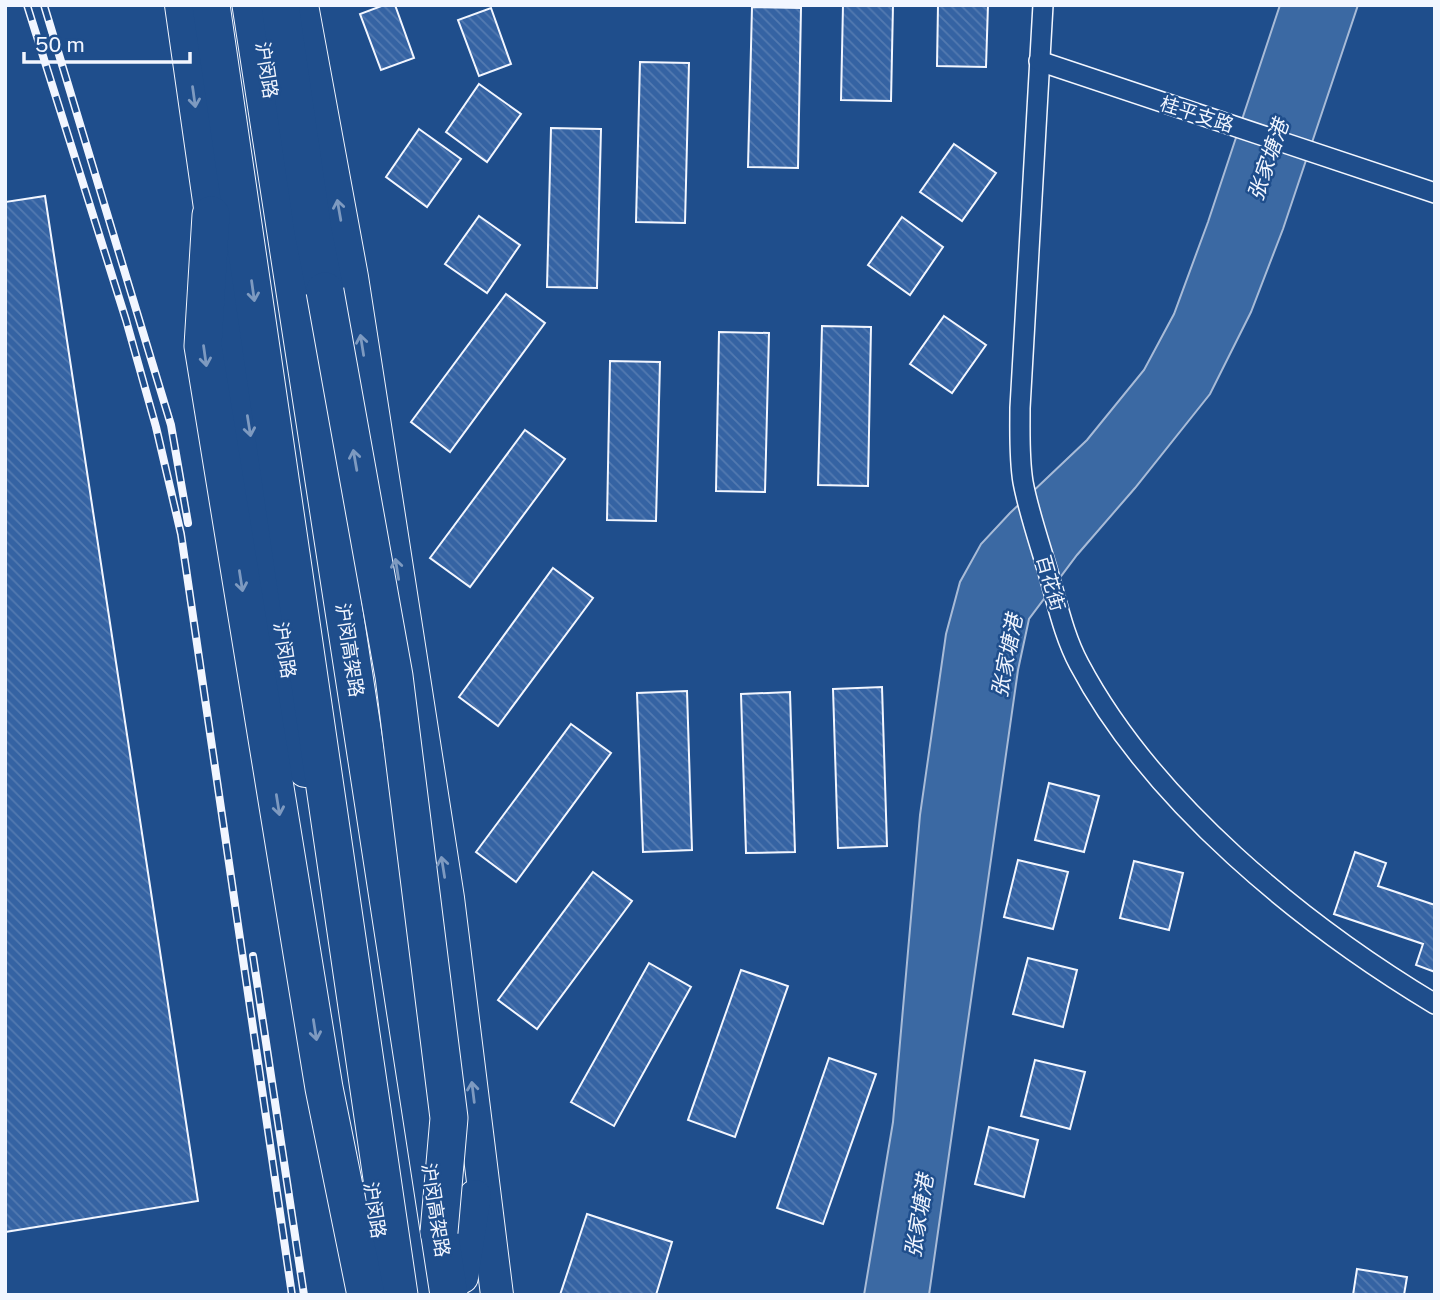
<svg xmlns="http://www.w3.org/2000/svg" width="1440" height="1300" font-family="'Public Sans','Noto Sans SC',sans-serif">
  <style>
    .water { fill: #3b69a3; stroke: #a8bbd7; stroke-width: 2 }
    .building { fill: url(#building-back-hatch); stroke: #f2f6ff; stroke-width: 2 }
    .lines { fill: none; stroke-linecap: round; stroke-linejoin: round }
    .street-casing { stroke: #f2f6ff; stroke-width: 22 }
    .primary-casing { stroke: #f2f6ff; stroke-width: 34 }
    .highway-casing { stroke: #f2f6ff; stroke-width: 39 }
    .street { stroke: #1f4e8c; stroke-width: 19 }
    .primary { stroke: #1f4e8c; stroke-width: 32 }
    .highway { stroke: #1f4e8c; stroke-width: 37 }
    .rail-casing { stroke: #f2f6ff; stroke-width: 8 }
    .rail { stroke: #1f4e8c; stroke-width: 5; stroke-dasharray: 16; stroke-linecap: butt }
    .highway-bridge-casing { stroke: #f2f6ff; stroke-width: 39; stroke-linecap: butt }
    .highway-bridge { stroke: #1f4e8c; stroke-width: 37 }
    .oneway { stroke: #7e9ac0 }
    .labels { text-anchor: middle; dominant-baseline: central; stroke-width: 5; stroke-linejoin: round; paint-order: stroke }
    .street-label { font-size: 19px; fill: #f2f6ff; stroke: #1f4e8c }
    .water-label { font-size: 21px; font-style: italic; fill: #f2f6ff; stroke: #1f4e8c }
  </style>
  <defs>
    <pattern id="building-back-hatch" width="6" height="6" patternUnits="userSpaceOnUse" patternTransform="scale(1.75)"><rect width="6" height="6" fill="#3563a3"/><path d="M-1 5l2 2M0 0l6 6M5-1l2 2" fill="none" stroke="#537ab1"/></pattern>
  </defs>
  <rect width="100%" height="100%" fill="#1f4e8c"/>
  <path class="water" d="M1280,5H1358L1283,229L1251,312L1210,394L1135,488L1077,555L1029,619L1018,670L929,1295H864L893,1122L920,815L946,634L960,582L981,544L1010,513L1087,440L1144,370L1174,314L1208,222Z"/>
  <g class="building">
    <path d="M384,5H395L414,58L381,70L360,14Z"/>
    <path d="M843,5H893L891,101L841,100Z"/>
    <path d="M938,5H988L986,67L937,66Z"/>
    <path d="M752,7L801,8L798,168L748,167Z"/>
    <path d="M491,8L511,64L479,76L458,20Z"/>
    <path d="M640,62L689,63L685,223L636,222Z"/>
    <path d="M479,84L521,114L487,162L446,132Z"/>
    <path d="M551,128L601,129L597,288L547,287Z"/>
    <path d="M419,129L461,159L427,207L386,177Z"/>
    <path d="M954,144L996,173L962,221L920,192Z"/>
    <path d="M45,196L198,1201L5,1232V202Z"/>
    <path d="M479,216L520,245L487,293L445,264Z"/>
    <path d="M902,217L943,247L910,295L868,265Z"/>
    <path d="M506,294L545,323L450,452L411,422Z"/>
    <path d="M944,316L986,345L952,393L910,364Z"/>
    <path d="M822,326L871,327L868,486L818,485Z"/>
    <path d="M719,332L769,333L765,492L716,491Z"/>
    <path d="M610,361L660,362L656,521L607,520Z"/>
    <path d="M525,430L565,459L470,587L430,558Z"/>
    <path d="M553,568L593,598L498,726L459,697Z"/>
    <path d="M882,687L887,846L838,848L833,689Z"/>
    <path d="M687,691L692,850L643,852L637,693Z"/>
    <path d="M790,692L795,852L746,853L741,694Z"/>
    <path d="M571,724L611,753L516,882L476,852Z"/>
    <path d="M1049,783L1099,796L1084,852L1035,840Z"/>
    <path d="M1355,852L1386,863L1378,886L1435,905V972L1416,965L1423,944L1334,914Z"/>
    <path d="M1018,860L1068,872L1053,929L1004,917Z"/>
    <path d="M1134,861L1183,873L1169,930L1120,918Z"/>
    <path d="M593,872L632,901L537,1029L498,1000Z"/>
    <path d="M1028,958L1077,970L1063,1027L1013,1014Z"/>
    <path d="M649,963L691,987L614,1126L571,1102Z"/>
    <path d="M741,970L788,986L735,1137L688,1120Z"/>
    <path d="M829,1058L876,1074L823,1224L777,1208Z"/>
    <path d="M1035,1060L1085,1072L1070,1129L1021,1116Z"/>
    <path d="M989,1127L1038,1140L1024,1197L975,1184Z"/>
    <path d="M587,1214L672,1242L656,1295H560Z"/>
    <path d="M1357,1269L1407,1277L1404,1295H1353Z"/>
  </g>
  <g class="lines">
    <defs>
      <g id="street">
        <path d="M1043,5L1020,408C1020,433 1019,458 1023,482C1029,514 1041,547 1050,579C1058,607 1065,638 1079,664C1152,802 1302,924 1435,1004"/>
        <path d="M1039,61L1435,193"/>
      </g>
      <g id="primary">
        <path d="M181,5L211,215L226,286L305,771"/>
        <path d="M302,5L352,277L448,898L497,1295"/>
        <path d="M462,1277L475,1196"/>
      </g>
      <g id="highway">
        <path d="M211,5L399,1295"/>
        <path d="M251,5L449,1295"/>
        <path d="M280,5L313,231L325,291"/>
        <path d="M211,215L203,346L324,1088L366,1295"/>
      </g>
    </defs>
    <use href="#street" class="street-casing"/>
    <use href="#primary" class="primary-casing"/>
    <use href="#highway" class="highway-casing"/>
    <use href="#street" class="street"/>
    <use href="#primary" class="primary"/>
    <use href="#highway" class="highway"/>
    <defs>
      <g id="rail">
        <path d="M27,5L126,320L156,427L181,534L292,1295"/>
        <path d="M44,5L171,425L188,523"/>
        <path d="M253,956L304,1295"/>
      </g>
    </defs>
    <use href="#rail" class="rail-casing"/>
    <use href="#rail" class="rail"/>
    <defs>
      <path id="highway-bridge" d="M325,291L394,676L449,1118L439,1232"/>
    </defs>
    <use href="#highway-bridge" class="highway-bridge-casing"/>
    <use href="#highway-bridge" class="highway-bridge"/>
  </g>
  <defs><path id="oneway-shaft" d="M-6 0H5M1.5-3L5.5 0L1.5 3" fill="none" stroke-width="1.6" stroke-linecap="round" stroke-linejoin="round" transform="scale(1.75)"/></defs>
  <g class="oneway">
    <use href="#oneway-shaft" transform="translate(194 97) rotate(82)"/>
    <use href="#oneway-shaft" transform="translate(339 210) rotate(-100)"/>
    <use href="#oneway-shaft" transform="translate(253 291) rotate(82)"/>
    <use href="#oneway-shaft" transform="translate(362 345) rotate(-99)"/>
    <use href="#oneway-shaft" transform="translate(205 356) rotate(82)"/>
    <use href="#oneway-shaft" transform="translate(249 426) rotate(81)"/>
    <use href="#oneway-shaft" transform="translate(355 460) rotate(-100)"/>
    <use href="#oneway-shaft" transform="translate(397 569) rotate(-99)"/>
    <use href="#oneway-shaft" transform="translate(241 581) rotate(81)"/>
    <use href="#oneway-shaft" transform="translate(278 805) rotate(81)"/>
    <use href="#oneway-shaft" transform="translate(443 867) rotate(-99)"/>
    <use href="#oneway-shaft" transform="translate(315 1030) rotate(81)"/>
    <use href="#oneway-shaft" transform="translate(473 1092) rotate(-97)"/>
  </g>
  <g class="labels">
    <g class="street-label">
      <text transform="translate(267 70) rotate(81)">沪闵路</text>
      <text transform="translate(1197 114) rotate(18)">桂平支路</text>
      <text transform="translate(1051 583) rotate(74)">百花街</text>
      <text transform="translate(285 650) rotate(81)">沪闵路</text>
      <text transform="translate(350 650) rotate(81)">沪闵高架路</text>
      <text transform="translate(375 1210) rotate(81)">沪闵路</text>
      <text transform="translate(436 1210) rotate(81)">沪闵高架路</text>
    </g>
    <g class="water-label">
      <text transform="translate(1268 160) rotate(-71)">张家塘港</text>
      <text transform="translate(1007 656) rotate(-79)">张家塘港</text>
      <text transform="translate(919 1216) rotate(-81)">张家塘港</text>
    </g>
  </g>
  <rect width="1440" height="1300" fill="none" stroke="#f2f6ff" stroke-width="14"/>
  <path d="M24 52v10h166v-10" fill="none" stroke="#f2f6ff" stroke-width="3.5"/>
  <text x="35" y="52" font-size="21" fill="#f2f6ff" stroke="#1f4e8c" stroke-width="5" paint-order="stroke">50 m</text>
</svg>
